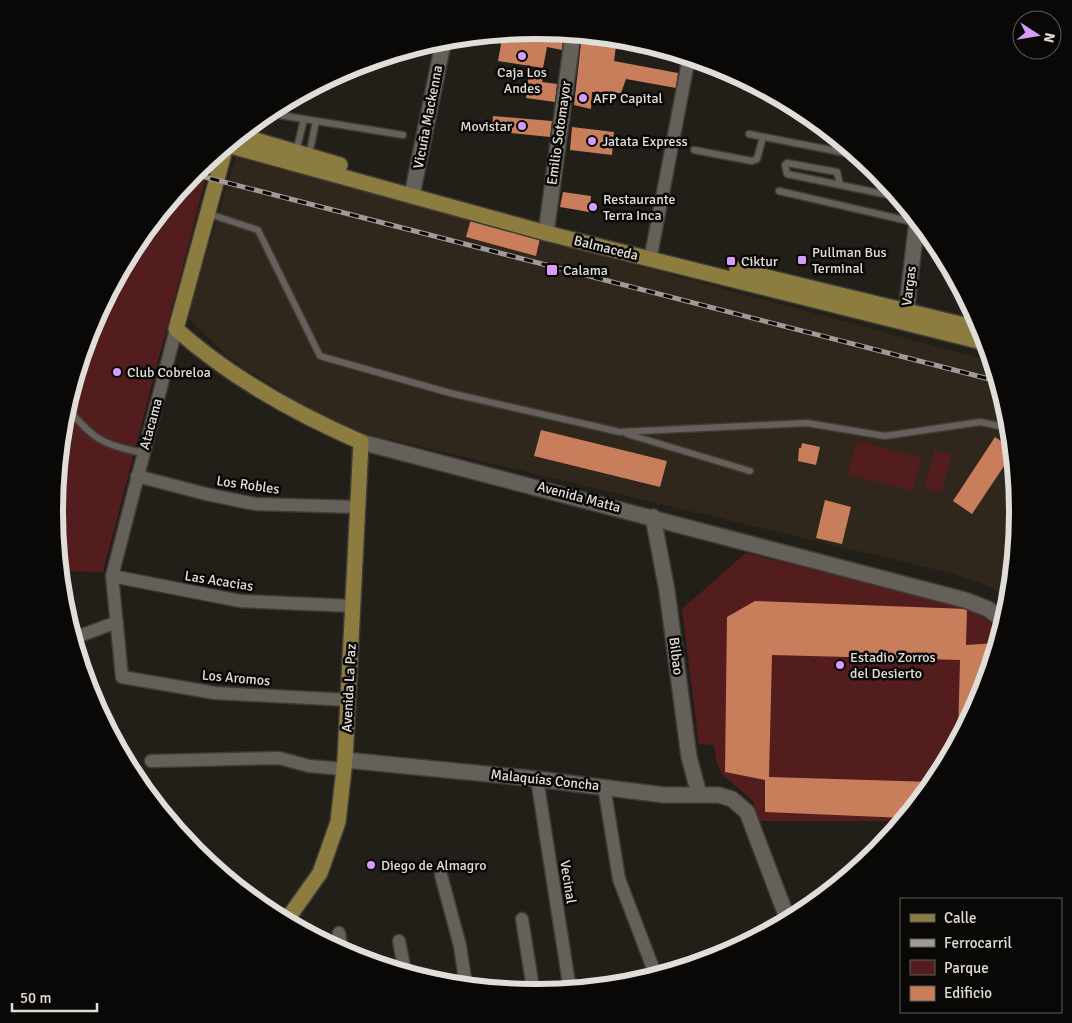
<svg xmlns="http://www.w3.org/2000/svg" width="1072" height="1023" font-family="Signika,sans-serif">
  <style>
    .built { fill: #2f261c }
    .green { fill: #531d1e }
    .building { fill: #c87e5b }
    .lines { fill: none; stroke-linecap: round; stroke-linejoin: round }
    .lane-casing { stroke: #3f3b37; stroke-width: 9 }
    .street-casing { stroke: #3f3b37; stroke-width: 15 }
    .secondary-casing { stroke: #3f3b37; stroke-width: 18 }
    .primary-casing { stroke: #3f3b37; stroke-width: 18 }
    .lane { stroke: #656059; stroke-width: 6 }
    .street { stroke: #656059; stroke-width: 12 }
    .secondary { stroke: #656059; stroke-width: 15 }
    .primary { stroke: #8d7c3f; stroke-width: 15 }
    .rail-casing { stroke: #9f9c97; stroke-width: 5 }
    .rail { stroke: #0a0806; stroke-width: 3; stroke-dasharray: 9; stroke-linecap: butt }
    .poi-dot { fill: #d59cfb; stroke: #0a0806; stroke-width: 2 }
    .labels { text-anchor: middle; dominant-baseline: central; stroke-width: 5; stroke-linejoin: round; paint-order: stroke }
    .poi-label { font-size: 14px; fill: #e1deda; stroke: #0a0806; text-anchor: start }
    .street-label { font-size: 14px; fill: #e1deda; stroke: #0a0806 }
    .rim { fill: none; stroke: #e1deda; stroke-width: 6 }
  </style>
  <rect width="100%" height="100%" fill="#221e18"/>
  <path class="built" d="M236,157L991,361L1008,418L1017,512L1008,604L993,588L954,574L363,433L305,407L229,358L187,317Z"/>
  <g class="green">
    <path d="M211,158L103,572L60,571L55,511L64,417L91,327L136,244L196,171Z"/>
    <path d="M857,441L922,458L913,491L848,474Z"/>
    <path d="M935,450L952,455L941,492L924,487Z"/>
    <path d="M746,553L971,609L989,622L1000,634L981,696L936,779L902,821H756L753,801C730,778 716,780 714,745L699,744L682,609Z"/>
  </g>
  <g class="building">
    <path d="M503,33L563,41L562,50L547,47L543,68L498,61Z"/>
    <path d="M582,35L617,38L614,61L678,73L676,88L626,79L621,93L592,92L591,109L574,105Z"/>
    <path d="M529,70L544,72L542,82L557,84L555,102L526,98Z"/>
    <path d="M493,116L552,121L550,137L492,131Z"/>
    <path d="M572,127L614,132L612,155L570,150Z"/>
    <path d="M563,192L591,196L589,212L560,207Z"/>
    <path d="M471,219L540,238L536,256L466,237Z"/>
    <path d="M541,430L667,461L660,487L534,456Z"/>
    <path d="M995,437L1011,448L1012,454L972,514L953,501Z"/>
    <path d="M802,443L820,447L816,465L798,461L799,448H801Z"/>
    <path d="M825,500L851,507L842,544L816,538Z"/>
    <path d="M755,601L967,609L966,645L997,643L981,696L958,738L960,660L772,655L769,777L934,782L905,818L765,812V780L725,772L727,617Z"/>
  </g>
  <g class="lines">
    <defs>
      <g id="lane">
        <path d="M267,113L403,135"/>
        <path d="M749,134L856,155"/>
        <path d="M694,150L752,161L757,159L763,137"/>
        <path d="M296,152L304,119"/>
        <path d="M309,155L316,121"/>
        <path d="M840,185L837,172L787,163L785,165L787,174L898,197"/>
        <path d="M779,191L917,223"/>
        <path d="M209,214L258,230L320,356L450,393L620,432L807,423L885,436L980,422L1009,428"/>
        <path d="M915,234L929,235"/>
        <path d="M67,408C95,440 101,444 143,453"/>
        <path d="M627,434L750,471"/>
      </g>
      <g id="street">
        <path d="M652,250L689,57"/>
        <path d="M176,329L112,576L122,677L215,693L348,700"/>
        <path d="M137,476L206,494L255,504L357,507"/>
        <path d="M112,576L240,601L352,606"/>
        <path d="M74,638L117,622"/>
        <path d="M151,761L279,758L309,766L344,769"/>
        <path d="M537,779L570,990"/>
        <path d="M604,786L619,879L656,976"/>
        <path d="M441,875L460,946L466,986"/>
        <path d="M522,919L533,988L530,992"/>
        <path d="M339,933L342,951"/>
        <path d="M399,941L405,972"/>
        <path d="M438,983L453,985"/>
      </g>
      <g id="secondary">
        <path d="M412,195L444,39"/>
        <path d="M546,233L573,34"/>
        <path d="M905,322L917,220"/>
        <path d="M361,442L965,600L988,609L1004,621"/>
        <path d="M653,517L667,591L689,757L699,794"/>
        <path d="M345,760L537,779L664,795H719L732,799L747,812L788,920"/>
      </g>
      <g id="primary">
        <path d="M239,135L340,165"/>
        <path d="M227,145L546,233L986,343"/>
        <path d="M226,146L176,329C231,378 294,413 361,442L345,760L338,822L320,873L286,921"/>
        <path d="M737,270L981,329"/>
      </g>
    </defs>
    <use href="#lane" class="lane-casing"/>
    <use href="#street" class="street-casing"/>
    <use href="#secondary" class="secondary-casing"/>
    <use href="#primary" class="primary-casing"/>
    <use href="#lane" class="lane"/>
    <use href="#street" class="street"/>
    <use href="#secondary" class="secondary"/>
    <use href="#primary" class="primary"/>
    <defs>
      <path id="rail" d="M193,174L997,381"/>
    </defs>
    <use href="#rail" class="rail-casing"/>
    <use href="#rail" class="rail"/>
  </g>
  <g class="poi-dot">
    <circle cx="522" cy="56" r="5"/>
    <circle cx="583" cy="98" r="5"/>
    <circle cx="522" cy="126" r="5"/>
    <circle cx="592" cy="141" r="5"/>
    <circle cx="593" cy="207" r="5"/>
    <rect x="797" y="255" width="10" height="10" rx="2.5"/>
    <rect x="726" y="256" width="10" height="10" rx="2.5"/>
    <rect x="546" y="264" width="12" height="12" rx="2.5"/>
    <circle cx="117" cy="372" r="5"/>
    <circle cx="840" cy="665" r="5"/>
    <circle cx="371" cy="865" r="5"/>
  </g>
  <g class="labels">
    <g class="poi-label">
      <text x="522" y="72" text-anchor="middle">Caja Los<tspan x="522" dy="16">Andes</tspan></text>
      <text x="593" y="98">AFP Capital</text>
      <text x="512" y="126" text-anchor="end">Movistar</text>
      <text x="602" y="141">Jatata Express</text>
      <text x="603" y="199">Restaurante<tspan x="603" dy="16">Terra Inca</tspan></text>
      <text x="812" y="252">Pullman Bus<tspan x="812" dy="16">Terminal</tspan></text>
      <text x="741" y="261">Ciktur</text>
      <text x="563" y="270">Calama</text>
      <text x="127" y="372">Club Cobreloa</text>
      <text x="850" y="657">Estadio Zorros<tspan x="850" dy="16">del Desierto</tspan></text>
      <text x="381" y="865">Diego de Almagro</text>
    </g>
    <g class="street-label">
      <text transform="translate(428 117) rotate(-79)">Vicuña Mackenna</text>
      <text transform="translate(559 133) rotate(-82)">Emilio Sotomayor</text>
      <text transform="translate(606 248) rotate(14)">Balmaceda</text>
      <text transform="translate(909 286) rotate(-83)">Vargas</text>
      <text transform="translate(151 424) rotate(-75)">Atacama</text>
      <text transform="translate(248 485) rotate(8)">Los Robles</text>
      <text transform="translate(579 497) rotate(15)">Avenida Matta</text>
      <text transform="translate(219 581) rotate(9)">Las Acacias</text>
      <text transform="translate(676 656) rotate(83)">Bilbao</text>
      <text transform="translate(236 678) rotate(5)">Los Aromos</text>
      <text transform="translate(349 688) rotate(-87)">Avenida La Paz</text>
      <text transform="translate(545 780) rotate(6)">Malaquías Concha</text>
      <text transform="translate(568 882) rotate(81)">Vecinal</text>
    </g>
  </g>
  <path d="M0 0H1072V1023H0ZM535 39H537A472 472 0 0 1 1009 511V512A472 472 0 0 1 537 984H535A472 472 0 0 1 63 512V511A472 472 0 0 1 535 39Z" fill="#0a0806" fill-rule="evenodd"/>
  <path class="rim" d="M535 39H537A472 472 0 0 1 1009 511V512A472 472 0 0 1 537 984H535A472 472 0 0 1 63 512V511A472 472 0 0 1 535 39Z"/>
  <rect x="900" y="898" width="162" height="115" fill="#0a0806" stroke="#605e5b"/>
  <rect x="910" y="914" width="25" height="8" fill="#8d7c3f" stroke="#605e5b"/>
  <text x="944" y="923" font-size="15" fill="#e1deda">Calle</text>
  <rect x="910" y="939" width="25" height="8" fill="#9f9c97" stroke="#605e5b"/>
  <text x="944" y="948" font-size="15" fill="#e1deda">Ferrocarril</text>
  <rect x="910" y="960" width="25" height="15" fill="#531d1e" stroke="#605e5b"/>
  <text x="944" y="973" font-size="15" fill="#e1deda">Parque</text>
  <rect x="910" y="986" width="25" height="15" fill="#c87e5b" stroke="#605e5b"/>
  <text x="944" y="998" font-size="15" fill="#e1deda">Edificio</text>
  <g transform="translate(1037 35) rotate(102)"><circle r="24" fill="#0a0806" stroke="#605e5b"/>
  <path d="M0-4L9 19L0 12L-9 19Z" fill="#d59cfb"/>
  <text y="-8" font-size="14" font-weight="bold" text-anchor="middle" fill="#e1deda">N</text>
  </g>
  <path d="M12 1003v8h85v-8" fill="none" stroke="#e1deda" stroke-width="2.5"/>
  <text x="20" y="1003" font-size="15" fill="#e1deda" stroke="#0a0806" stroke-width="4" paint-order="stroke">50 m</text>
</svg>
